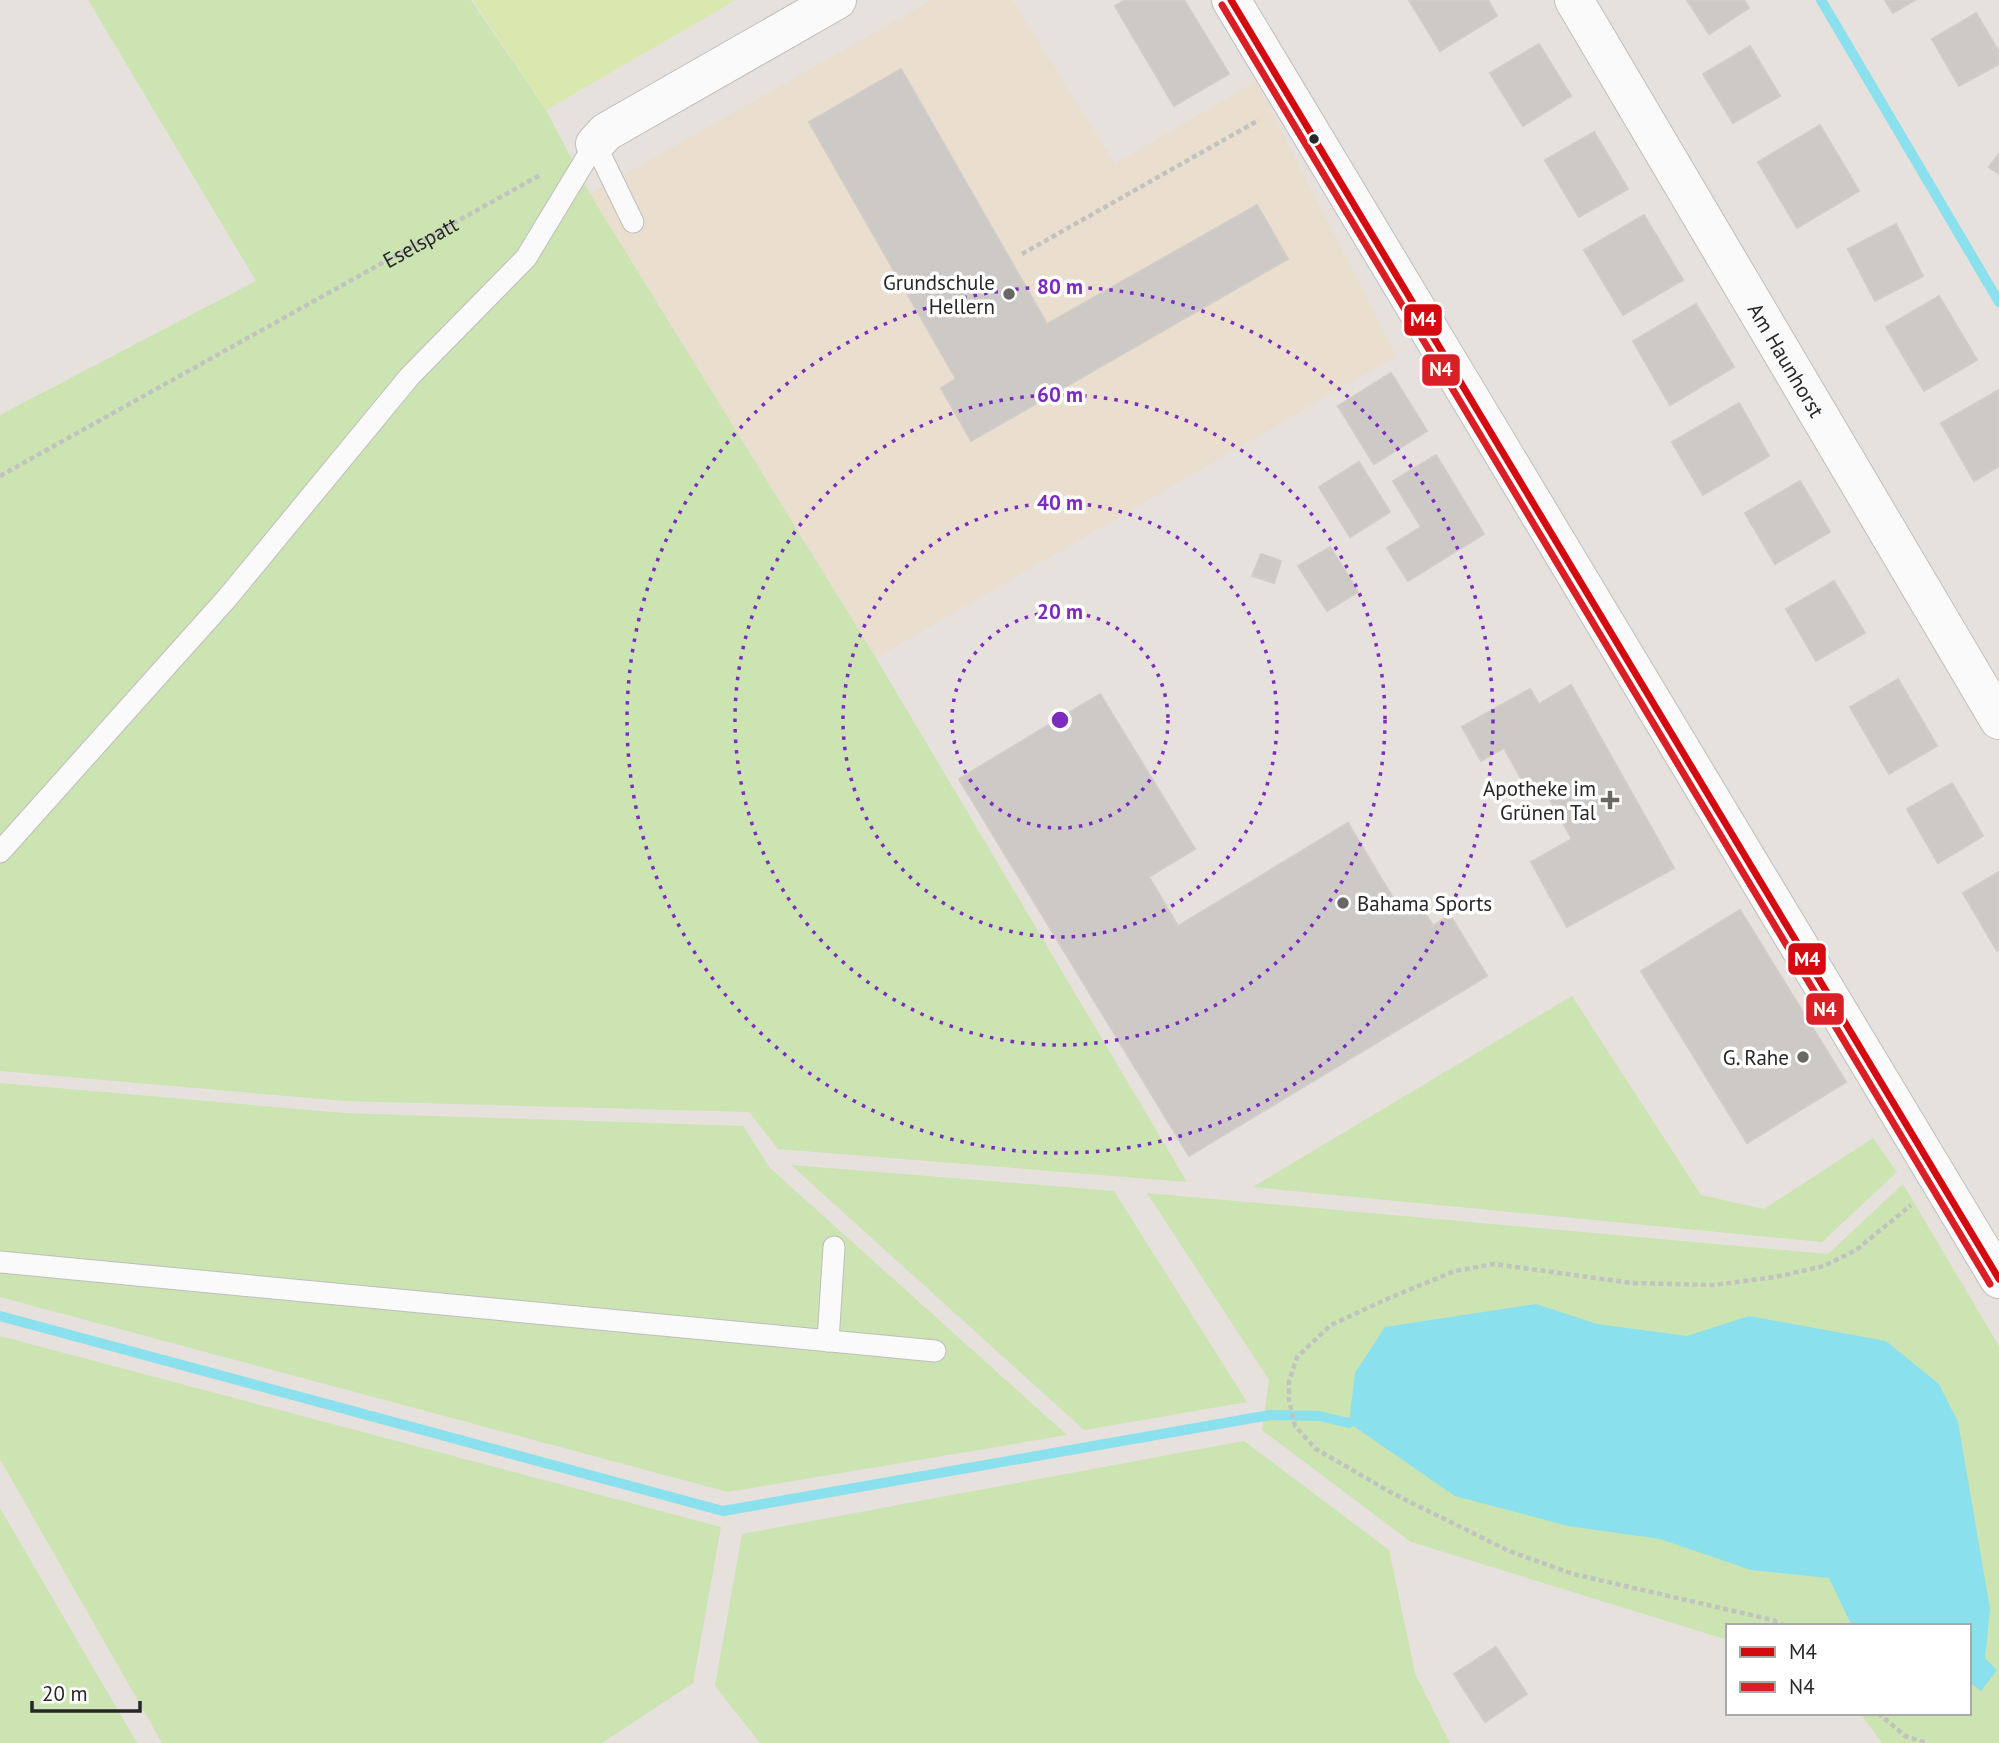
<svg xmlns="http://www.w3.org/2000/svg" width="1999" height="1743" font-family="'PT Sans',sans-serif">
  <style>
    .education { fill: #eadecf }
    .green { fill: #cce3b2 }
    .pitch { fill: #d9e8af }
    .water { fill: #8ae0ed }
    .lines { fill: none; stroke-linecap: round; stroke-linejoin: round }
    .stream { stroke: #8ae0ed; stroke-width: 10 }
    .building { fill: #ccc9c6; stroke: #d1ccc8; stroke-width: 2 }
    .lane-casing { stroke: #bfbdbe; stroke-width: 23 }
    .street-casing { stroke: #bfbdbe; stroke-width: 40 }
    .path { stroke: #c2c2c1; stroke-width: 4.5; stroke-dasharray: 5 3.5; stroke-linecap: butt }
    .lane { stroke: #fbfafa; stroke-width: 21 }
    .street { stroke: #fbfafa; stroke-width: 38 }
    .bus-1-casing { stroke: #fff; stroke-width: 12 }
    .bus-2-casing { stroke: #fff; stroke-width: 12 }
    .bus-1 { stroke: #d40a11; stroke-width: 7 }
    .bus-2 { stroke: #db1f26; stroke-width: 7 }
    .ring { fill: none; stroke: #7b2cbf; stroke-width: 3.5; stroke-dasharray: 3.5 7 }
    .bus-dot { fill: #272727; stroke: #fff; stroke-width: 2.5 }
    .poi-dot { fill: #6a6866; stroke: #fff; stroke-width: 2.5 }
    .labels { text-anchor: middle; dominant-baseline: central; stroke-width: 7; stroke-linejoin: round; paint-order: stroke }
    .street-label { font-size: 21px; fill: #272727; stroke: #fff }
    .poi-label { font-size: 21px; fill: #272727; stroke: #fff; text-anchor: end }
    .centre { fill: #7b2cbf; stroke: #fff; stroke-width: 3.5 }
    .ring-label { font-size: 21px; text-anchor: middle; font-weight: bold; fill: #7b2cbf; stroke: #fff; stroke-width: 7; stroke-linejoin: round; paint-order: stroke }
    .line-badge { stroke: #fff; stroke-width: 2.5 }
    .badge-label { font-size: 19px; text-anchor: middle; font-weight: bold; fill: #fff }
  </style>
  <rect width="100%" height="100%" fill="#e6e1dc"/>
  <path class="education" d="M932,0H1012L1115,164L1256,81L1396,356L876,658L590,194Z"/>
  <g class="green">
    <path d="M88,0H471L546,110L590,194L876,658L1187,1182L778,1149L749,1112L344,1101L0,1071V415L256,281Z"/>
    <path d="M1572,996L1701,1195L1764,1209L1873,1138L1897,1172L1822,1242L1253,1187Z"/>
    <path d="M0,1083L344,1113L743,1126L770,1168L1067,1435L728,1492L0,1297Z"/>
    <path d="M791,1165L1114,1191L1247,1402L1084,1430Z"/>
    <path d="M1903,1184L1999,1346V1743H1882L1860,1713H1969V1626H1728V1640L1411,1542L1262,1430L1269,1380L1147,1193L1828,1254Z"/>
    <path d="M0,1336L721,1527L693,1683L602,1743H162L0,1459Z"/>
    <path d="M1244,1441L1389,1550L1415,1673L1450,1743H760L715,1686L742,1534Z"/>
    <path d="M0,1508L137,1743H0Z"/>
  </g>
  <path class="pitch" d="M473,0H736L546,110Z"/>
  <path class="water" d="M1536,1304L1597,1324L1687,1336L1749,1316L1886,1341L1939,1384L1958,1422L1990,1609L1985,1658L1997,1670L1981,1691L1969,1682V1626H1852L1829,1578L1751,1570L1660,1539L1568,1526L1455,1496L1349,1423L1355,1373L1385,1327Z"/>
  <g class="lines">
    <g class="stream">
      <path d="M1821,0L1999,302"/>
      <path d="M0,1316L723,1511L1270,1415L1319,1416L1349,1423"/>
    </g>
  </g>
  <g class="building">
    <path d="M1125,0H1184L1229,74L1174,106L1115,6Z"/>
    <path d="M1409,0H1488L1497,16L1440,51Z"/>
    <path d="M1687,0H1744L1749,8L1709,34Z"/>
    <path d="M1885,0H1915L1893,13Z"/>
    <path d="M1976,13L1999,52V64L1959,86L1932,39Z"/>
    <path d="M1539,44L1571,96L1523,126L1490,73Z"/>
    <path d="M1750,46L1780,96L1733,123L1703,74Z"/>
    <path d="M901,69L1047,324L1257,205L1288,259L971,441L941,388L956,379L809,122Z"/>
    <path d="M1820,125L1859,191L1797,228L1758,162Z"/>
    <path d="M1594,132L1628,189L1579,217L1545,160Z"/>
    <path d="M1999,154V174L1989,167Z"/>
    <path d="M1644,215L1683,280L1623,315L1584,250Z"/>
    <path d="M1896,224L1923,276L1875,301L1848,249Z"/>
    <path d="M1939,296L1977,360L1924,391L1886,327Z"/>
    <path d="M1696,304L1734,367L1670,405L1633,341Z"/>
    <path d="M1391,373L1427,431L1374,464L1338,406Z"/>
    <path d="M1999,390V466L1974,481L1941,423Z"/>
    <path d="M1739,403L1769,456L1703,495L1672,442Z"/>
    <path d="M1436,455L1484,534L1408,581L1387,548L1421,527L1393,481Z"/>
    <path d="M1359,462L1390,512L1350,537L1319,487Z"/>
    <path d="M1800,481L1830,532L1775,564L1745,513Z"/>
    <path d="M1330,547L1358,592L1327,611L1298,566Z"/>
    <path d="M1261,554L1281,561L1274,583L1252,576Z"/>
    <path d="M1834,581L1865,633L1816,661L1786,609Z"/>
    <path d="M1898,679L1937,746L1889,774L1850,707Z"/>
    <path d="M1571,685L1674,868L1567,927L1531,862L1572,839L1540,782L1527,789L1504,748L1481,761L1462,727L1530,689L1539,704Z"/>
    <path d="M1100,694L1195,849L1149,877L1178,926L1348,823L1402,913L1419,902L1433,926L1450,915L1487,976L1189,1156L959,779Z"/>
    <path d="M1952,783L1983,836L1938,863L1907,809Z"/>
    <path d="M1999,872V949L1997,951L1963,893Z"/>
    <path d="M1740,910L1846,1082L1747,1143L1641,971Z"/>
    <path d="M1496,1647L1527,1694L1485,1722L1454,1674Z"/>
  </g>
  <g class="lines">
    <defs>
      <g id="lane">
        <path d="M595,144L633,222"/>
        <path d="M0,852L228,597L410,376L526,258L595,144"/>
        <path d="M0,1262L935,1351"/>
        <path d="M828,1341L834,1247"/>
      </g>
      <g id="street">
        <path d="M1231,0L1999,1279"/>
        <path id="s2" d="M1574,0L1999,720"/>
        <path d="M595,144L606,132L837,0"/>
      </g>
    </defs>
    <use href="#lane" class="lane-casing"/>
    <use href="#street" class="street-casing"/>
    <g class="path">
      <path d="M1022,254L1259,120"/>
      <path id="s1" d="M0,476L542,174"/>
      <path d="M1785,1626L1773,1620L1573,1574L1509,1551L1392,1493L1316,1449L1295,1426L1289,1400V1382L1297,1357L1331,1325L1389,1298L1455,1271L1494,1264L1632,1283L1714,1285L1775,1277L1824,1266L1856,1250L1911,1205"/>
      <path d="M1878,1713L1905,1736L1926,1743"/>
    </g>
    <use href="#lane" class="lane"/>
    <use href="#street" class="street"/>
    <defs>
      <path id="bus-1" d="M1231,0L1999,1279"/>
      <path id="bus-2" d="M1222,5L1990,1284"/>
    </defs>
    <use href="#bus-1" class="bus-1-casing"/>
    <use href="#bus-2" class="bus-2-casing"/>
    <use href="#bus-1" class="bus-1"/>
    <use href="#bus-2" class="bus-2"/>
  </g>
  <g class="ring">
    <circle cx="1060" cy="720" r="108"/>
    <circle cx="1060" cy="720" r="217"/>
    <circle cx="1060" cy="720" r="325"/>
    <circle cx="1060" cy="720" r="433"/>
  </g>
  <circle class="bus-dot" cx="1314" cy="139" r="6"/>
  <g class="poi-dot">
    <circle cx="1009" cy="294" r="7"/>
    <path d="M1606.5 789.5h7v7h7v7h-7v7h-7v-7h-7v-7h7z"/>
    <circle cx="1343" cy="903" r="7"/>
    <circle cx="1803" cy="1057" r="7"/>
  </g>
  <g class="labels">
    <g class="street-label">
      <text stroke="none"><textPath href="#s1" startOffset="481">Eselspatt</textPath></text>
      <text stroke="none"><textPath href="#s2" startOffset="418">Am Haunhorst</textPath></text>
    </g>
    <g class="poi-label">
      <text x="995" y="282">Grundschule<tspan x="995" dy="24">Hellern</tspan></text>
      <text x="1596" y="788">Apotheke im<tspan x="1596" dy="24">Grünen Tal</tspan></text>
      <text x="1357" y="903" text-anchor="start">Bahama Sports</text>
      <text x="1789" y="1057">G. Rahe</text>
    </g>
  </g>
  <circle cx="1060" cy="720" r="10" class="centre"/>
  <g class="ring-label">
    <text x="1060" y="294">80 m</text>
    <text x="1060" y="402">60 m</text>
    <text x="1060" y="510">40 m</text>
    <text x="1060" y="619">20 m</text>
  </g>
  <g class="line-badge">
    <rect x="1403" y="303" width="40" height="34" rx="7" fill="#d40a11"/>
    <rect x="1421" y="353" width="40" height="34" rx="7" fill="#db1f26"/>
    <rect x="1787" y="942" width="40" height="34" rx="7" fill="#d40a11"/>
    <rect x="1805" y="992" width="40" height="34" rx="7" fill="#db1f26"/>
  </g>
  <g class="badge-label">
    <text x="1423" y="326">M4</text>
    <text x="1441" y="376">N4</text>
    <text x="1807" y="966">M4</text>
    <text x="1825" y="1016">N4</text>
  </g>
  <rect x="1726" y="1624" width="245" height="91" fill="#ffffff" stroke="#a9a9a9" stroke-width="2"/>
  <rect x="1740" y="1647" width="35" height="10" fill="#d40a11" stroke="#a9a9a9" stroke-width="2"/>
  <text x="1789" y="1659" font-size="21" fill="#272727">M4</text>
  <rect x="1740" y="1682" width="35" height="10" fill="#db1f26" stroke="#a9a9a9" stroke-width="2"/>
  <text x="1789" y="1694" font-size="21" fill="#272727">N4</text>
  <path d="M32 1701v10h108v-10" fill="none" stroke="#272727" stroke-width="3.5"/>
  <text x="42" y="1701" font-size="21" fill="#272727" stroke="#ffffff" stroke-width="5" paint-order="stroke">20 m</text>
</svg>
